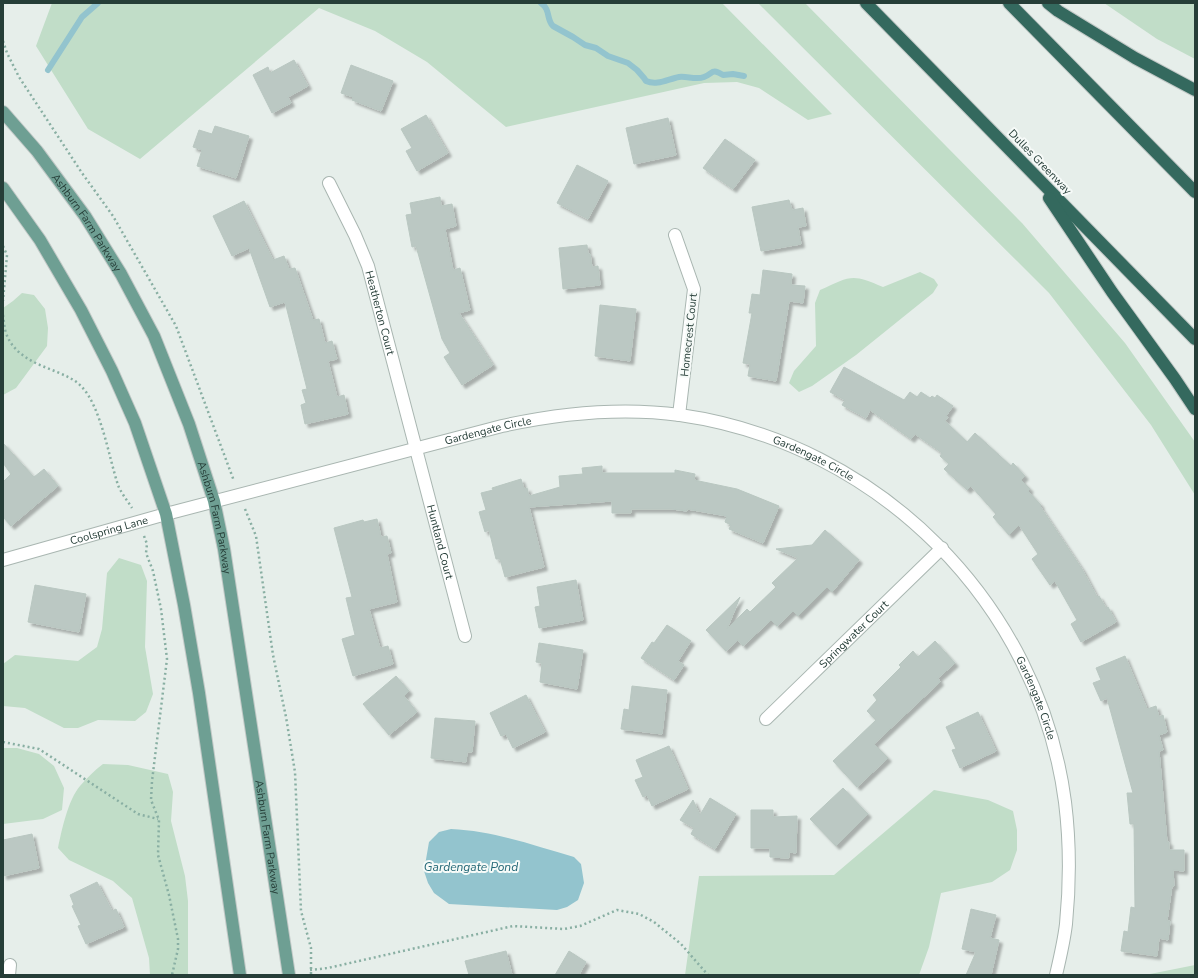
<svg xmlns="http://www.w3.org/2000/svg" width="1198" height="978" font-family="'Nunito Sans',sans-serif">
  <style>
    .green { fill: #c1ddc8 }
    .water { fill: #93c4ce }
    .lines { fill: none; stroke-linecap: round; stroke-linejoin: round }
    .stream { stroke: #93c4ce; stroke-width: 6 }
    .building { fill: #bbc8c3; stroke: #b9c7c1; filter: url(#shadow) }
    .minor-casing { stroke: #a9b6b1; stroke-width: 14 }
    .major-casing { stroke: #c2c9c7; stroke-width: 14 }
    .highway-casing { stroke: #c2c9c7; stroke-width: 14 }
    .path { stroke: #89afa3; stroke-width: 2.5; stroke-dasharray: 2 3; stroke-linecap: butt }
    .minor { stroke: #fff; stroke-width: 12 }
    .major { stroke: #6e9f93; stroke-width: 12 }
    .highway { stroke: #34695e; stroke-width: 12 }
    .labels { text-anchor: middle; dominant-baseline: central; stroke-width: 4; stroke-linejoin: round; paint-order: stroke }
    .street-label { font-size: 11px; fill: #263e38; stroke: #f6faf8 }
    .water-label { font-size: 12px; font-style: italic; fill: #246876; stroke: #f6faf8 }
  </style>
  <defs>
    <filter id="shadow"><feDropShadow dx="3.5" dy="3.5" stdDeviation="1" flood-color="#0004"/></filter>
  </defs>
  <rect width="100%" height="100%" fill="#e6eeea"/>
  <g class="green">
    <path d="M52,3H722L832,114L808,120L759,88L737,82L704,83L506,127L427,62L375,31L319,8L140,159L88,129L36,46Z"/>
    <path d="M758,3H805L1022,223L1125,343L1195,442V495L1151,425L1049,293Z"/>
    <path d="M1104,3H1195V59L1157,39Z"/>
    <path d="M920,272L934,279L938,285L933,293L856,355L812,386L799,392L789,383L794,371L816,346L815,303L820,290C850,276 852,273 883,287Z"/>
    <path d="M22,293L34,295L45,309L48,328L47,346L16,388L3,395V308L13,301Z"/>
    <path d="M119,558L141,565L147,581L145,647L153,694L146,712L135,721L98,720L78,728H64L25,708L3,706V664L15,655L78,661L97,647L102,629L107,573Z"/>
    <path d="M3,748H17L39,754L54,766L64,788L62,810L43,819L3,824Z"/>
    <path d="M103,764L128,765L168,774L173,792L171,821L185,876L188,901V975H150L149,958L132,898L113,881L69,860L58,848C62,829 68,800 80,786C87,778 95,770 103,764Z"/>
    <path d="M934,790L988,800L1013,811L1017,830V850L1010,870L992,882L941,893L929,947L919,975H685L699,876L834,875Z"/>
    <path d="M1195,965V975H1145Z"/>
  </g>
  <path class="water" d="M451,829C494,831 533,845 574,857L581,864L584,883L578,900L567,907L557,910L449,904L434,893L428,883L424,871L429,842L439,832Z"/>
  <g class="lines">
    <g class="stream">
      <path d="M541,3C551,10 546,19 553,26L573,37L585,45L596,48L608,56L628,63L637,70L644,78L646,81C657,86 668,79 679,77C687,76 696,80 704,77C714,73 711,68 723,75L733,74L744,76"/>
      <path d="M48,70L82,17L98,3"/>
    </g>
  </g>
  <g class="building">
    <path d="M294,60L308,86L288,97L291,103L272,113L253,75L268,67L270,73Z"/>
    <path d="M351,65L393,81L381,111L352,100L353,97L341,93Z"/>
    <path d="M426,115L448,153L417,171L406,151L412,148L401,129Z"/>
    <path d="M668,118L676,155L634,164L626,128Z"/>
    <path d="M215,126L249,136L236,178L197,166L202,150L193,147L199,130L212,134Z"/>
    <path d="M725,139L755,160L733,189L703,168Z"/>
    <path d="M577,165L608,181L588,219L557,203Z"/>
    <path d="M440,197L441,206L452,204L456,226L445,229L453,270L460,268L470,310L459,313L493,365L462,385L444,357L450,353L442,339L416,246L412,247L406,215L412,214L410,203Z"/>
    <path d="M789,200L792,210L803,208L806,226L798,227L801,244L761,251L752,207Z"/>
    <path d="M244,201L273,260L284,256L289,269L295,268L313,320L319,319L325,343L332,341L337,359L328,361L337,397L344,395L348,414L305,424L301,405L306,403L302,390L307,389L285,302L270,307L249,248L232,256L213,216Z"/>
    <path d="M587,245L588,254H590L592,267L598,266L600,285L563,289L559,248Z"/>
    <path d="M763,270L792,274L791,285L805,286L803,303L789,301L776,381L748,376L750,364L743,363L752,313H749L752,294L760,295Z"/>
    <path d="M600,305L636,309L630,361L595,356Z"/>
    <path d="M844,367L904,400L910,392L917,397L921,392L930,398L932,396L935,398L937,395L953,406L946,416L948,417L945,421L967,442L975,433L1011,466L1013,463L1025,476L1021,480L1030,489L1028,491L1041,505L1040,506L1082,569L1097,597L1099,596L1106,608L1108,607L1116,622L1081,642L1071,624L1077,620L1055,581L1050,585L1032,559L1038,554L1019,525L1009,535L993,517L996,514L971,486L967,490L944,469L949,464L940,456L942,453L915,434L911,439L870,410L866,418L842,405L845,400L830,392Z"/>
    <path d="M3,443L34,477L44,469L58,486L11,526L3,517V482L11,474L3,463Z"/>
    <path d="M602,466V473H675V470L695,474L694,480L737,489L779,506L763,543L729,529L731,525L725,522L727,516L687,509V511L672,509H631V513H612V501L529,507L544,567L505,577L500,559H496L489,530L485,532L479,512L486,510L481,493L493,490L492,488L521,479L524,489L527,488L529,496L560,487L559,476L583,474L582,468Z"/>
    <path d="M377,519L381,537L387,536L391,553L387,554L397,602L369,609L380,648L388,646L393,664L353,676L342,639L355,635L346,598L352,597L334,528L363,520L364,522Z"/>
    <path d="M825,530L859,560L832,592L827,587L798,616L793,611L777,626L771,620L743,646L738,640L726,651L706,630L740,597L727,629L747,609L750,612L776,587L772,583L798,558L776,549L812,545Z"/>
    <path d="M576,580L583,620L539,628L535,607L540,606L537,587Z"/>
    <path d="M35,585L86,594L79,632L28,622Z"/>
    <path d="M667,625L691,641L678,661L684,665L674,680L641,658L652,642L654,643Z"/>
    <path d="M935,641L955,663L938,678L940,682L874,744L888,758L857,787L833,761L876,720L867,711L877,700L873,695L901,667L899,665L913,651L918,657Z"/>
    <path d="M539,643L583,650L577,689L540,682L542,663L536,662Z"/>
    <path d="M1125,656L1147,709L1156,706L1159,717L1163,715L1167,732L1159,735L1163,750L1159,751L1167,842H1169V850H1184V871L1173,870L1174,886H1172L1167,921H1170L1168,940L1159,938L1157,956L1121,951L1124,931L1128,932L1131,907L1135,908L1134,824H1130L1127,793H1133L1107,698L1101,701L1093,683L1101,680L1096,668Z"/>
    <path d="M396,676L409,691L404,696L417,712L389,735L363,704Z"/>
    <path d="M632,686L667,690L662,734L621,729L624,709L629,710Z"/>
    <path d="M526,695L545,732L513,748L506,734L501,736L490,713Z"/>
    <path d="M978,712L996,751L960,768L952,750L956,749L946,727Z"/>
    <path d="M435,718L475,721L472,752H467L466,762L431,758Z"/>
    <path d="M669,746L688,789L652,806L647,795L643,797L635,780L643,777L636,760Z"/>
    <path d="M843,788L868,814L836,846L810,819Z"/>
    <path d="M710,798L736,814L715,849L691,834L694,828L680,820L693,800L700,815Z"/>
    <path d="M751,810H773V817L797,816L796,853L789,852V858L770,857V848H751Z"/>
    <path d="M32,834L39,868L3,876V840Z"/>
    <path d="M97,882L112,911L116,909L124,927L86,944L78,926L81,925L72,906L74,905L70,895Z"/>
    <path d="M971,909L996,915L990,938L999,940L991,975H966L976,952L962,949Z"/>
    <path d="M506,951L512,975H469L465,961Z"/>
    <path d="M569,951L586,962L579,975H555Z"/>
  </g>
  <g class="lines">
    <defs>
      <g id="minor">
        <path id="s1" d="M329,183L355,235L368,266L465,636"/>
        <path d="M675,235L694,289L679,415"/>
        <path id="s2" d="M3,560L166,514L502,426C561,413 620,407 680,415C878,443 1039,603 1065,802C1070,842 1070,883 1066,924C1064,941 1060,958 1056,975"/>
        <path id="s3" d="M766,719L942,548"/>
        <path d="M9,975L10,965"/>
      </g>
      <g id="major">
        <path id="s4" d="M3,112L37,151L85,216L121,274L154,336L189,424L214,501L224,549L289,975"/>
        <path d="M3,188L40,240L81,310L112,371L135,423L166,514L184,605L199,693L240,975"/>
      </g>
      <g id="highway">
        <path d="M866,3L1195,339"/>
        <path d="M1009,3L1195,192"/>
        <path d="M1048,3L1058,11L1135,58L1195,90"/>
        <path d="M1049,198L1112,292L1175,379L1195,409"/>
      </g>
    </defs>
    <use href="#minor" class="minor-casing"/>
    <use href="#major" class="major-casing"/>
    <use href="#highway" class="highway-casing"/>
    <g class="path">
      <path d="M3,41L7,53L19,77L82,173L113,216L176,326L234,481"/>
      <path d="M3,246L7,255L3,301"/>
      <path d="M3,315C4,321 4,327 6,333C14,356 37,364 57,372C66,376 74,379 81,386C101,406 109,458 118,485C121,493 127,500 132,508"/>
      <path d="M245,509L256,536L273,655L286,717L295,772L301,911L311,948V975"/>
      <path d="M144,536L147,544L146,553L153,571L161,609L167,659L152,781L151,800L159,820L158,855L169,895L178,939V949L172,975"/>
      <path d="M3,742L39,749L138,814L158,819"/>
      <path d="M310,970L328,968L513,926L564,929L580,926L617,910L639,914L654,922L681,944L708,975"/>
    </g>
    <use href="#minor" class="minor"/>
    <use href="#major" class="major"/>
    <use href="#highway" class="highway"/>
  </g>
  <g class="labels">
    <g class="street-label">
      <text transform="translate(1040 162) rotate(46)">Dulles Greenway</text>
      <text stroke="none"><textPath href="#s4" startOffset="139">Ashburn Farm Parkway</textPath></text>
      <text stroke="none"><textPath href="#s1" startOffset="140">Heatherton Court</textPath></text>
      <text transform="translate(689 335) rotate(-84)">Homecrest Court</text>
      <text stroke="none"><textPath href="#s2" startOffset="502">Gardengate Circle</textPath></text>
      <text stroke="none"><textPath href="#s2" startOffset="837">Gardengate Circle</textPath></text>
      <text stroke="none"><textPath href="#s4" startOffset="463">Ashburn Farm Parkway</textPath></text>
      <text stroke="none"><textPath href="#s2" startOffset="110">Coolspring Lane</textPath></text>
      <text stroke="none"><textPath href="#s1" startOffset="377">Huntland Court</textPath></text>
      <text stroke="none"><textPath href="#s3" startOffset="122">Springwater Court</textPath></text>
      <text stroke="none"><textPath href="#s2" startOffset="1173">Gardengate Circle</textPath></text>
      <text stroke="none"><textPath href="#s4" startOffset="787">Ashburn Farm Parkway</textPath></text>
    </g>
    <g class="water-label">
      <text x="471" y="867">Gardengate Pond</text>
    </g>
  </g>
  <rect width="1198" height="978" fill="none" stroke="#263e38" stroke-width="8"/>
</svg>
